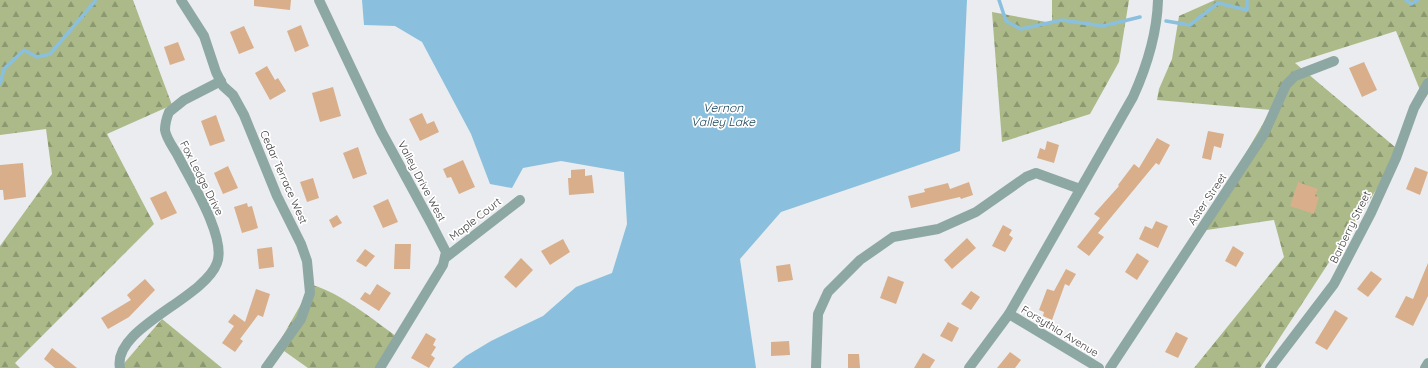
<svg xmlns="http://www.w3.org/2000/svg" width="1428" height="368" font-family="Quicksand,sans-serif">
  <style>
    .forest { fill: url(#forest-firs) }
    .water { fill: #8ac0dd }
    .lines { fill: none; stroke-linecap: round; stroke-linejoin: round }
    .stream { stroke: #8ac0dd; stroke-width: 3.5 }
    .building { fill: #d9ae8b }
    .minor { stroke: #8da8a3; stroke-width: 10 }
    .labels { text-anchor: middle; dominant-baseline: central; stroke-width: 3.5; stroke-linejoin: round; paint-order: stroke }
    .street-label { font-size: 11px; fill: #3b3b3d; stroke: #fff }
    .water-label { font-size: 12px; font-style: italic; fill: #113e53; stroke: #fff }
  </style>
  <defs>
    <pattern id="forest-firs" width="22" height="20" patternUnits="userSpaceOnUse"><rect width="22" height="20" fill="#abba88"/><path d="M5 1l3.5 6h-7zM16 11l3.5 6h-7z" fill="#8c9870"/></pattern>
  </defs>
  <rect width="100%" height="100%" fill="#ebecef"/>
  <g class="forest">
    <path d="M0,0H133L172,105L107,134L154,224L15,363L20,368H0V246L52,174L46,129L0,135Z"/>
    <path d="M1052,0H1129L1119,62L1090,114L1002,142L992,12L1052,23Z"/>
    <path d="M1215,0H1428V94L1424,100L1396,31L1295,63L1401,152L1260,368H1194L1284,257L1274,220L1200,231L1271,110L1157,100L1159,89L1172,59L1179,16Z"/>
    <path d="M312,285C340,292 376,322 400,339L383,368H308L277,346Z"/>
    <path d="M162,319L222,368H120Z"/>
  </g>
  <path class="water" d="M362,0H967L960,151L781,212L740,259L756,368H452L466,356L491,341L543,316L576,287L612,273L627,224L624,172L561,161L523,168L512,188L490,184L471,134L422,42L395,26L364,25Z"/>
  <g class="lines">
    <g class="stream">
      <path d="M999,0L1006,21L1021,29L1062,20L1103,26L1140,17"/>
      <path d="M1406,0L1411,4L1418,0"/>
      <path d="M1166,21L1190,25L1218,3L1247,10V0"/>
      <path d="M0,84L4,69L24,50L37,57L50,54L96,0"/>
    </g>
  </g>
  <g class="building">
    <path d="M254,0H291L290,10L254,6Z"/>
    <path d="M301,25L309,46L295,52L287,31Z"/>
    <path d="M244,26L254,48L239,54L230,32Z"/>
    <path d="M178,42L185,60L170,65L164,47Z"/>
    <path d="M1364,62L1377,90L1362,97L1349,68Z"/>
    <path d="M267,66L275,80L278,78L286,91L270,100L255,73Z"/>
    <path d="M333,87L341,116L320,122L312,93Z"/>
    <path d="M422,113L427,124L434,121L439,132L420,141L409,119Z"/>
    <path d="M216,115L225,141L210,146L201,121Z"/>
    <path d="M1208,131L1224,134L1221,148L1214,146L1211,160L1202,158Z"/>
    <path d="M1157,138L1170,145L1159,165L1156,163L1098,233L1104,237L1089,256L1077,247L1100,218L1094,214L1119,186L1118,185L1134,164L1139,168Z"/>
    <path d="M1047,141L1059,145L1054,163L1037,158L1040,148L1045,150Z"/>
    <path d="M358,147L367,174L353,179L343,153Z"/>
    <path d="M463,160L475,187L459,194L451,177L447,178L443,169Z"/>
    <path d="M23,163L26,197L4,200L3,190H0V165Z"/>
    <path d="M228,166L238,188L223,194L214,173Z"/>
    <path d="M1415,167L1428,172L1420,195L1406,189Z"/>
    <path d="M585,169V176L592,175L594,193L569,195L568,178H571V170Z"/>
    <path d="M313,178L319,198L307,202L300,182Z"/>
    <path d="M969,182L973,195L961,199L960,197L911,208L908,196L925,192L924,189L948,183L950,189Z"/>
    <path d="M1298,182L1318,189L1315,196L1319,197L1314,214L1290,206Z"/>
    <path d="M166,191L177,213L161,220L150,198Z"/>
    <path d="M388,199L398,222L383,228L373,206Z"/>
    <path d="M247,203L248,207L252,206L258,228L242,233L234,207Z"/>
    <path d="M337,215L342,223L333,228L329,220Z"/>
    <path d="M1156,221L1168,226L1158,248L1139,239L1145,226L1152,229Z"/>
    <path d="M1003,225L1012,230L1009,235L1013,238L1005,252L992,246Z"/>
    <path d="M967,238L976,248L952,269L944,260Z"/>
    <path d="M563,239L570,252L550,265L541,251Z"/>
    <path d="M395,244H411L410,269H394Z"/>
    <path d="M1233,246L1244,253L1236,267L1225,261Z"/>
    <path d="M272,247L274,267L259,269L257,249Z"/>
    <path d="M365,249L375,256L366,267L356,261Z"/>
    <path d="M1137,253L1149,261L1137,280L1125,272Z"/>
    <path d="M521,258L533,270L516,288L504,277Z"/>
    <path d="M1428,263V296L1413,326L1395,317L1406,296L1413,299Z"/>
    <path d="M790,264L793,280L778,282L776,266Z"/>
    <path d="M1066,269L1076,274L1069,286L1065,284L1052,320L1043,316L1044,312L1039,310L1047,289L1054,291Z"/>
    <path d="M1371,271L1382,279L1368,297L1357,289Z"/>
    <path d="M888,276L904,282L896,304L880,298Z"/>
    <path d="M145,279L155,290L129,317L108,329L101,318L131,300L127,295Z"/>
    <path d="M377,284L391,293L379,311L360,299L365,292L370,295Z"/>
    <path d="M256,289L270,294L263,317L258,315L240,339L243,341L235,352L222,343L234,326L228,322L234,314L245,322Z"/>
    <path d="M971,291L980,297L971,310L961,304Z"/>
    <path d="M1335,310L1348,318L1327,350L1315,343Z"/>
    <path d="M948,322L959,328L952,342L940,336Z"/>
    <path d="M1176,332L1188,338L1178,358L1165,352Z"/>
    <path d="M426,333L436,339L433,345L436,347L431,355L435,358L429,368L411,358Z"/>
    <path d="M789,341L790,355L771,356V342Z"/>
    <path d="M52,348L77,368H55L44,359Z"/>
    <path d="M1010,352L1021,360L1015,368H997Z"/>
    <path d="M923,353L935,360L930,368H914Z"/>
    <path d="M848,354H859L860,368H848Z"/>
  </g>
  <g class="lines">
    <g class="minor">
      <path d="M181,0L204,36L216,72L223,86L233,95L244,115L277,196L301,244L307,261L310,293L301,319L266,368"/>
      <path d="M319,0L381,131L431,223L446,252L443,265L380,368"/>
      <path d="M445,258L520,200"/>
      <path d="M1009,314L1099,368"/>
      <path d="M120,368C112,328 204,299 217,263C227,237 189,178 177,154C173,147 166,138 165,130C165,124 167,117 169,112L184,100L221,81"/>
      <path d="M816,368L818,314L828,292L860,260L893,237L938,229L976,212L1026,177L1036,173L1080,189"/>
      <path d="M969,368L1009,314L1133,97C1147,66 1157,35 1158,0"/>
      <path d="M1110,368L1264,134L1286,85L1295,76L1334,61"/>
      <path d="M1270,368L1334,284L1371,213L1396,158L1414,108L1428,83"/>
      <path d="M1425,368L1428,363"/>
    </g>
  </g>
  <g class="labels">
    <g class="street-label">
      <text transform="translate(284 177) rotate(66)">Cedar Terrace West</text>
      <text transform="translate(202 178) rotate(63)">Fox Ledge Drive</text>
      <text transform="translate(422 181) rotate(62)">Valley Drive West</text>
      <text transform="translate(1207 199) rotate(-56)">Aster Street</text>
      <text transform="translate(475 219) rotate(-38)">Maple Court</text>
      <text transform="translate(1350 227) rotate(-64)">Barberry Street</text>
      <text transform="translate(1060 331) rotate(31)">Forsythia Avenue</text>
    </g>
    <g class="water-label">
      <text x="723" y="107">Vernon<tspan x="723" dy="14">Valley Lake</tspan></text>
    </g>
  </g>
</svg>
